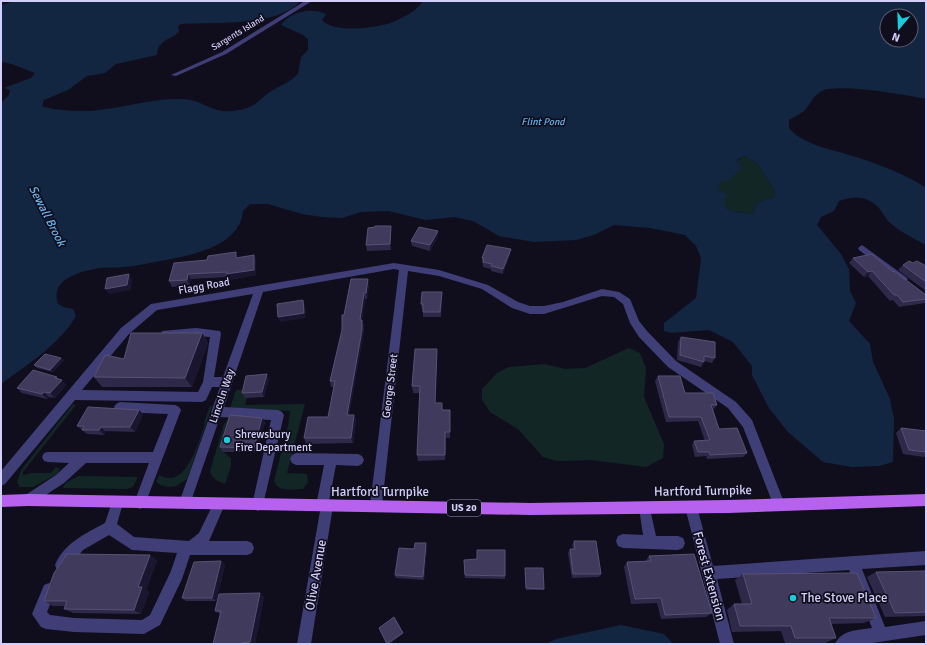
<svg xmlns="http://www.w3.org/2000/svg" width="927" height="645" font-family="Signika,sans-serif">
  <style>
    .green { fill: #122625 }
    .water { fill: #132641; fill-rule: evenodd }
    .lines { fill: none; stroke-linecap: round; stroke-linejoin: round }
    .minor { fill: #3f3e77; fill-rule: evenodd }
    .major { fill: #b662ee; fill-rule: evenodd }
    .wall { fill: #2e2949 }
    .shaded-wall { fill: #1b1630 }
    .building { fill: #403a5c; stroke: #575275 }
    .poi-dot { fill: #18cddc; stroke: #100e1d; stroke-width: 1.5 }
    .labels { text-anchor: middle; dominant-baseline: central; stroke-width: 3.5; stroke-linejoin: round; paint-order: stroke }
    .far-street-label { font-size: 9px; fill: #d3cffa; stroke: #100e1d }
    .far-water-label { font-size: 10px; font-style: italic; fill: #68b3ee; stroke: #100e1d }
    .shield { fill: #100e1d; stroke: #9895b8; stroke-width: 1 }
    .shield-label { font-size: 10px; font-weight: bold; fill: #d3cffa }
    .street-label { font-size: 11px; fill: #d3cffa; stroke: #100e1d }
    .poi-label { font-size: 11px; fill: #d3cffa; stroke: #100e1d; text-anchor: start }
    .water-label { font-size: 12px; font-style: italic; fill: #68b3ee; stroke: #100e1d }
    .near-street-label { font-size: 13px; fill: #d3cffa; stroke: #100e1d }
    .near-poi-label { font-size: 13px; fill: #d3cffa; stroke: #100e1d; text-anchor: start }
  </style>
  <rect width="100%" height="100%" fill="#100e1d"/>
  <g class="green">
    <path d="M745,156L758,164L775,192L774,197L757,203L752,214L733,211L726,208C724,202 720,196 719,190C717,178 735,161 745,156Z"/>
    <path d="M629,348L640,353L646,368L644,397L664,444L663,458L646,467L591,460L557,461L543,457L518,429L490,412L482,400V389L497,373L509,367L545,364L565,369L585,368Z"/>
    <path d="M236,390H246L245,398H247L245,405L305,404L287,473L307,474L308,482L303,489C293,489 278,493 274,481L288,426L290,411L230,408Z"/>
    <path d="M73,404L76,405L23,472V475L32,473H51L56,467L60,469L57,474L33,487H20L17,482L21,470Z"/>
    <path d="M213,404L187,479L176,486L168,487L161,485L156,482L159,475C161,476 165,478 168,478C189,480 199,440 205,424L204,423L209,408Z"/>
    <path d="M233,418L223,452L231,458V466L225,484C217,481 212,479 210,471L224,424L228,419Z"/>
    <path d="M79,476L138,477L133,487L127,489L63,488C65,481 73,479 79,476Z"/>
  </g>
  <g class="water">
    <path d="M16,1H300C279,27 212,22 181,24L178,26L179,32C168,41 158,40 157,55L116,64L105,73L87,76L68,90L44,100L42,106C49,109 56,109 63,110C104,116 140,98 181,99C205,99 211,116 239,110C256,107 258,100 270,92C280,86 290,82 298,74L301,57L308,50V39L303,35L281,25C290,11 312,7 326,14L322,20C334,34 378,28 393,22C404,17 417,11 423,1H926V99C907,95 834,82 820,92C813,97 810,104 805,110C801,114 794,117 789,120V128C805,147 837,150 859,158C881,165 907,175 926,188V245C913,238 898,231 887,220C884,216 882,211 878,207C866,195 854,196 839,201L834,211L821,217L817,225L841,254L849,269L850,291L856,303L849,321L870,344L873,362L890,399L894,419L893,462L879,466L852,467L823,462L788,432L769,408L752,375V366L733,342L709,330L671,333L664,331V323L696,298L701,258L696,246L685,235L650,228L614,225L594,235L576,240L534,242L499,236L473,221L454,217L426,220L388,211L361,212L342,218L322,217L302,214L268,204H250L243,211C240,247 189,256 160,261C148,263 136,266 124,267C116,268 108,267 100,268C81,271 49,279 58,304L64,307L73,309L76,316C59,345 28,364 1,384V103L9,95L10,90L4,88L31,78L35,73C24,69 12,63 1,62V5ZM887,16H911V40H887ZM745,156L758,164L775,192L774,197L757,203L752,214L733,211L726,208L724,200L728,196L719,189L720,181H728L742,168L737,160Z"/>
    <path d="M621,625L664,634L673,644H546L556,639Z"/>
  </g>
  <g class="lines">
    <g class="minor">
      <path d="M305,1H312L226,54L176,76L171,75L222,52Z"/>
      <path d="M862,245L906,277L908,279L906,281H900L859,250L858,248Z"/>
      <path d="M394,263L439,270L488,285L518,302L530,306H544L563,302L602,289L619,292L630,299L639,321L647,331L676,361L736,402L752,420L785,505L783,509L779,511L775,509L743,427L728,408L668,367L639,337L630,323L623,304L614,297L602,296L544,314H530L512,308L482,289L439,276L408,271L382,505L380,509L376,511L372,509L370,505L399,270L394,269L263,292L224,407L278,410L282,412L284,415L262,509L258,511L254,509L252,505L271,420L220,417L189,507L185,509L181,507L179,503L220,387H212L206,400L202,402L75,400L5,484L1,486V471L121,328L151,304ZM253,294L223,377H214L221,334L220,331L196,328L162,331L161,334L162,337L166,338L196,336L210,337L203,382L198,392L82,390L129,334L157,310Z"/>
      <path d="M120,402L175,405L179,407L181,410L144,507L140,509L136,507L134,503L149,463H86L64,483L32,504L28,506L24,504L22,500L24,496L56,475L69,463L48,462L44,461L42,457L44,453L48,452H153L168,414L120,412L116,410L114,407L116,404Z"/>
      <path d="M296,453L358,454L362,456L364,460L362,464L358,466L336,465L329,501L333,506L311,644H297L320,511L318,510L316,506L324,465H296L292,463L290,459L292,455Z"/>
      <path d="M117,497L121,499L123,503L117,524L134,537L189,541L199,533L215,500L219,498L223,500L225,504L209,541H247L252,543L254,548L252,553L247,555H190L182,579L160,625L144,634L74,632L46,629L41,627L32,614L44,585L49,583L54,585L56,590L47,612L50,615L74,618L142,620L150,615L171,571L177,553L132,550L109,535L83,550L67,570L62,572L57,570L55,565C64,543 85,534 105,523L113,499Z"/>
      <path d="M691,501L695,503L697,507L713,566L926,551V565L862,569L885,627L926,621V635L865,644H835C841,630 858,630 872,628L849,570L717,579L734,644H720L685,507L687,503Z"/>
      <path d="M645,502L649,504L656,536H678L683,538L685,543L683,548L678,550L623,548L618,546L616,541L618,536L623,534L643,535L639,508L641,504Z"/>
    </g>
    <path class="major" d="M28,494L530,503L728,500L926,494V506L728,513L530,515L28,506L1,507V495Z"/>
  </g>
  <g class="wall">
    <path d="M391,226V250L367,251L366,245L375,227Z"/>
    <path d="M438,236L430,251L412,246L411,241Z"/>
    <path d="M511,249L510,254L503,274L491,271V269L483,267V264L482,263V258Z"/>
    <path d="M254,255L256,261V275L229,280L228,277L191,279L189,285L172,287L169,281L174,263L238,258Z"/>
    <path d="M853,258L893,272L926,295V302L925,303L899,307L893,300L890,301L868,276L864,277L849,263Z"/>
    <path d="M913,263L926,266V291L898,270L903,265Z"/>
    <path d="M369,285L367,299H365L362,320L364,326L363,336L349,415H354L356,420L353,443L306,444L304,438L328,417L334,387H331L330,381L342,330L344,315Z"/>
    <path d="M442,292L441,317H423V309H422L421,304Z"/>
    <path d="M202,333L208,343L192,387H102L94,377Z"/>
    <path d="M681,337L715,358L712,363L704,361L701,367L677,360L678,342Z"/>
    <path d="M437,356L435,403L442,410H450V438H446L445,460L418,461L417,455L420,393H413L412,386Z"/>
    <path d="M61,358L64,360L53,372L37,368L34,365Z"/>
    <path d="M658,376L685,393L717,405L714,409H713L719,429L747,453L743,457L707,459L706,456L695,457L692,445L694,441H705L698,421L666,422L655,381Z"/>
    <path d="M269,379L264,397L245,398L242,393Z"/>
    <path d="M60,380H62L66,385L55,398L49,397L47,399L22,393L17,388Z"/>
    <path d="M139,410L143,414L135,432L105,431L104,435L87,434L77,426Z"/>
    <path d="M262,418L265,422L257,452H223L220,447Z"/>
    <path d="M901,428L926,431V455L924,457L903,454L896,433Z"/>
    <path d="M574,541L601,574L599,577L572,578L568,553L570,549H573L572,545Z"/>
    <path d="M427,547L424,580L396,578L395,575L414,549Z"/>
    <path d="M649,556L712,613L706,617L661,619L657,603L631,604L624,567L627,562L646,561Z"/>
    <path d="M157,560L146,590L149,592L141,614L73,613L64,609L66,606H53L44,601Z"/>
    <path d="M464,560L505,576V579L465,578Z"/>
    <path d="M225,565L216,601H186L182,598Z"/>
    <path d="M525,568L544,589L543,590H526Z"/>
    <path d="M926,571V616L885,617L867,577L876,572Z"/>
    <path d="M743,574L876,618L864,623L831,624L836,638L825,643H785L781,631L732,632L727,610L734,604H742L735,580Z"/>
    <path d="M264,597L255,644H213L220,614L215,611Z"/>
  </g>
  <g class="shaded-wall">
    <path d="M391,226V250L390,244Z"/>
    <path d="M438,231V236L430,251V245Z"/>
    <path d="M511,249L510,254L503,274V269Z"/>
    <path d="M254,255L256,261V275L229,280L226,274Z"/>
    <path d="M872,271L868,276L864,277L868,272Z"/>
    <path d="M129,274L132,279L131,290L109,294L105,289Z"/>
    <path d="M188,274L191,279L189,285L187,280Z"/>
    <path d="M368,279L369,285L367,299L366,293Z"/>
    <path d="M364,293L365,299L362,320L364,326L363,336L348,420L347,415Z"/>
    <path d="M303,300L305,305L306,318L280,322L278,317Z"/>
    <path d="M202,333L208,343L192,387L185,378Z"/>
    <path d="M437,349V356L435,409V403Z"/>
    <path d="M61,358L64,360L53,372L50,370Z"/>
    <path d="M267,374L269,379L264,397L262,392Z"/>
    <path d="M57,377L61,381L62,380L66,385L55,398L50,393L55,378Z"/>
    <path d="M44,392L49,397L47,399L42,394Z"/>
    <path d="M139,410L143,414L135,432L130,427Z"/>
    <path d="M354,415L356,420L353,443L351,438Z"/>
    <path d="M262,418L265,422L257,452L254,448Z"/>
    <path d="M101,427L105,431L104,435L99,430Z"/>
    <path d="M426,543L427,547L424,580L423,577Z"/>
    <path d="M150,555L157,560L146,590L149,592L141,614L134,610L138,587Z"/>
    <path d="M221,561L225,565L216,601L212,598Z"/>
    <path d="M260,593L264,597L255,644H252L250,642Z"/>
    <path d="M403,633V634L390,644H388Z"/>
  </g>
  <g class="building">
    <path d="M375,226H391L390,244L366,245L368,228L375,227Z"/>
    <path d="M419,227L438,231L430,245L411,241Z"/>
    <path d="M487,245L511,249L503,269L491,266L492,264L483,262L484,259L482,258Z"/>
    <path d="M236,252V258L254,255V270L226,274L227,272L188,274L187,280L169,281L174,263L207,260L208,256Z"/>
    <path d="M872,254L893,272L894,271L926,295V299L903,302L897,295H894L872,271L868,272L853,258Z"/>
    <path d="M909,261L913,263L917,261L926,266V282L903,265Z"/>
    <path d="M129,274L127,285L105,289L107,278Z"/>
    <path d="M351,279H368L366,293H364L360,320H362V330L347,415H354L351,438H304L308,417H328L335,381H330L342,330V315H344Z"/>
    <path d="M422,292H442L440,312H423V304H421Z"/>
    <path d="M303,300L304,313L278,317L277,304Z"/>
    <path d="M131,333H202L185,378L94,377L105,355L124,359Z"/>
    <path d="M681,337L715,342V358L704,356V362L680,355Z"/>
    <path d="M415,349H437L435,403H442V410H450V432H445V455H417L420,386H412Z"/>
    <path d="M45,354L61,358L50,370L34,365Z"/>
    <path d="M33,370L57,377L55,378L62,380L50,393L44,392L42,394L17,388Z"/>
    <path d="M267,374L262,392L242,393L246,376Z"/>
    <path d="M658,376H680L685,393H713L717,405H711L719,429L737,428L747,453L710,455L709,452H698L694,441L710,440L701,417H669Z"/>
    <path d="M88,407L139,410L130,427H101L99,430H82L84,426H77Z"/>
    <path d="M230,415L262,418L254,448L220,447Z"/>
    <path d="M901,428L926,431V452L909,450Z"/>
    <path d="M574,541H596L601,574H573L570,549H575Z"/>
    <path d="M415,543H426L423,577L395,575L399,548L414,549Z"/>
    <path d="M477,550H505V576L465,575L464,560L477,559Z"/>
    <path d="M67,554L150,555L138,587H142L134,610L64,609L67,601H44L54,573Z"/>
    <path d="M694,554L712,613L665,615L661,598L635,599L627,562L651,561L649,556Z"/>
    <path d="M221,561L212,598H182L194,562Z"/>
    <path d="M525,568H543L544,589L526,588Z"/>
    <path d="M926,571V612L895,613L876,572Z"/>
    <path d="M857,573L876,618H829L836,638H795L791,626H740L734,604H752L743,574Z"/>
    <path d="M260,593L250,642L241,643V644H213L221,611H215L219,594Z"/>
    <path d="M394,617L403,633L387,644L379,628Z"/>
  </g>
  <g class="poi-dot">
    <circle cx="227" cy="440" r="4"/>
    <circle cx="793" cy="598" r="4"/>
  </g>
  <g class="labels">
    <g class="far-street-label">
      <text transform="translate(238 33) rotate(-31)">Sargents Island</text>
    </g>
    <g class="far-water-label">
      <text x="543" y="122">Flint Pond</text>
    </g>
    <rect class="shield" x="447" y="500" width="34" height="16" rx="3"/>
    <g class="shield-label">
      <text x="464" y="508">US 20</text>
    </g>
    <g class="street-label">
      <text transform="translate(204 286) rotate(-10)">Flagg Road</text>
      <text transform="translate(390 386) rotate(-83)">George Street</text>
      <text transform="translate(222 396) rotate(-71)">Lincoln Way</text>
    </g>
    <g class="poi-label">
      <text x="235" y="434">Shrewsbury<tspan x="235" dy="13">Fire Department</tspan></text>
    </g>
    <g class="water-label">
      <text transform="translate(47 216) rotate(63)">Sewall Brook</text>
    </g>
    <g class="near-street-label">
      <text transform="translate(703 491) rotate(-1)">Hartford Turnpike</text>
      <text x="380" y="492">Hartford Turnpike</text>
      <text transform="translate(316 575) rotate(-80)">Olive Avenue</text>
      <text transform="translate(709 576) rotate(75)">Forest Extension</text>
    </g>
    <g class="near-poi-label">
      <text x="801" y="598">The Stove Place</text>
    </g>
  </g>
  <rect width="927" height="645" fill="none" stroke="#d3cffa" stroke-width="4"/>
  <g transform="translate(899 28) rotate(199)"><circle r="19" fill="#100e1d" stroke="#5e5b75"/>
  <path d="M0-3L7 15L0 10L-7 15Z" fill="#18cddc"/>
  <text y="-6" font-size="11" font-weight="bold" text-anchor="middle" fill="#d3cffa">N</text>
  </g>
</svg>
